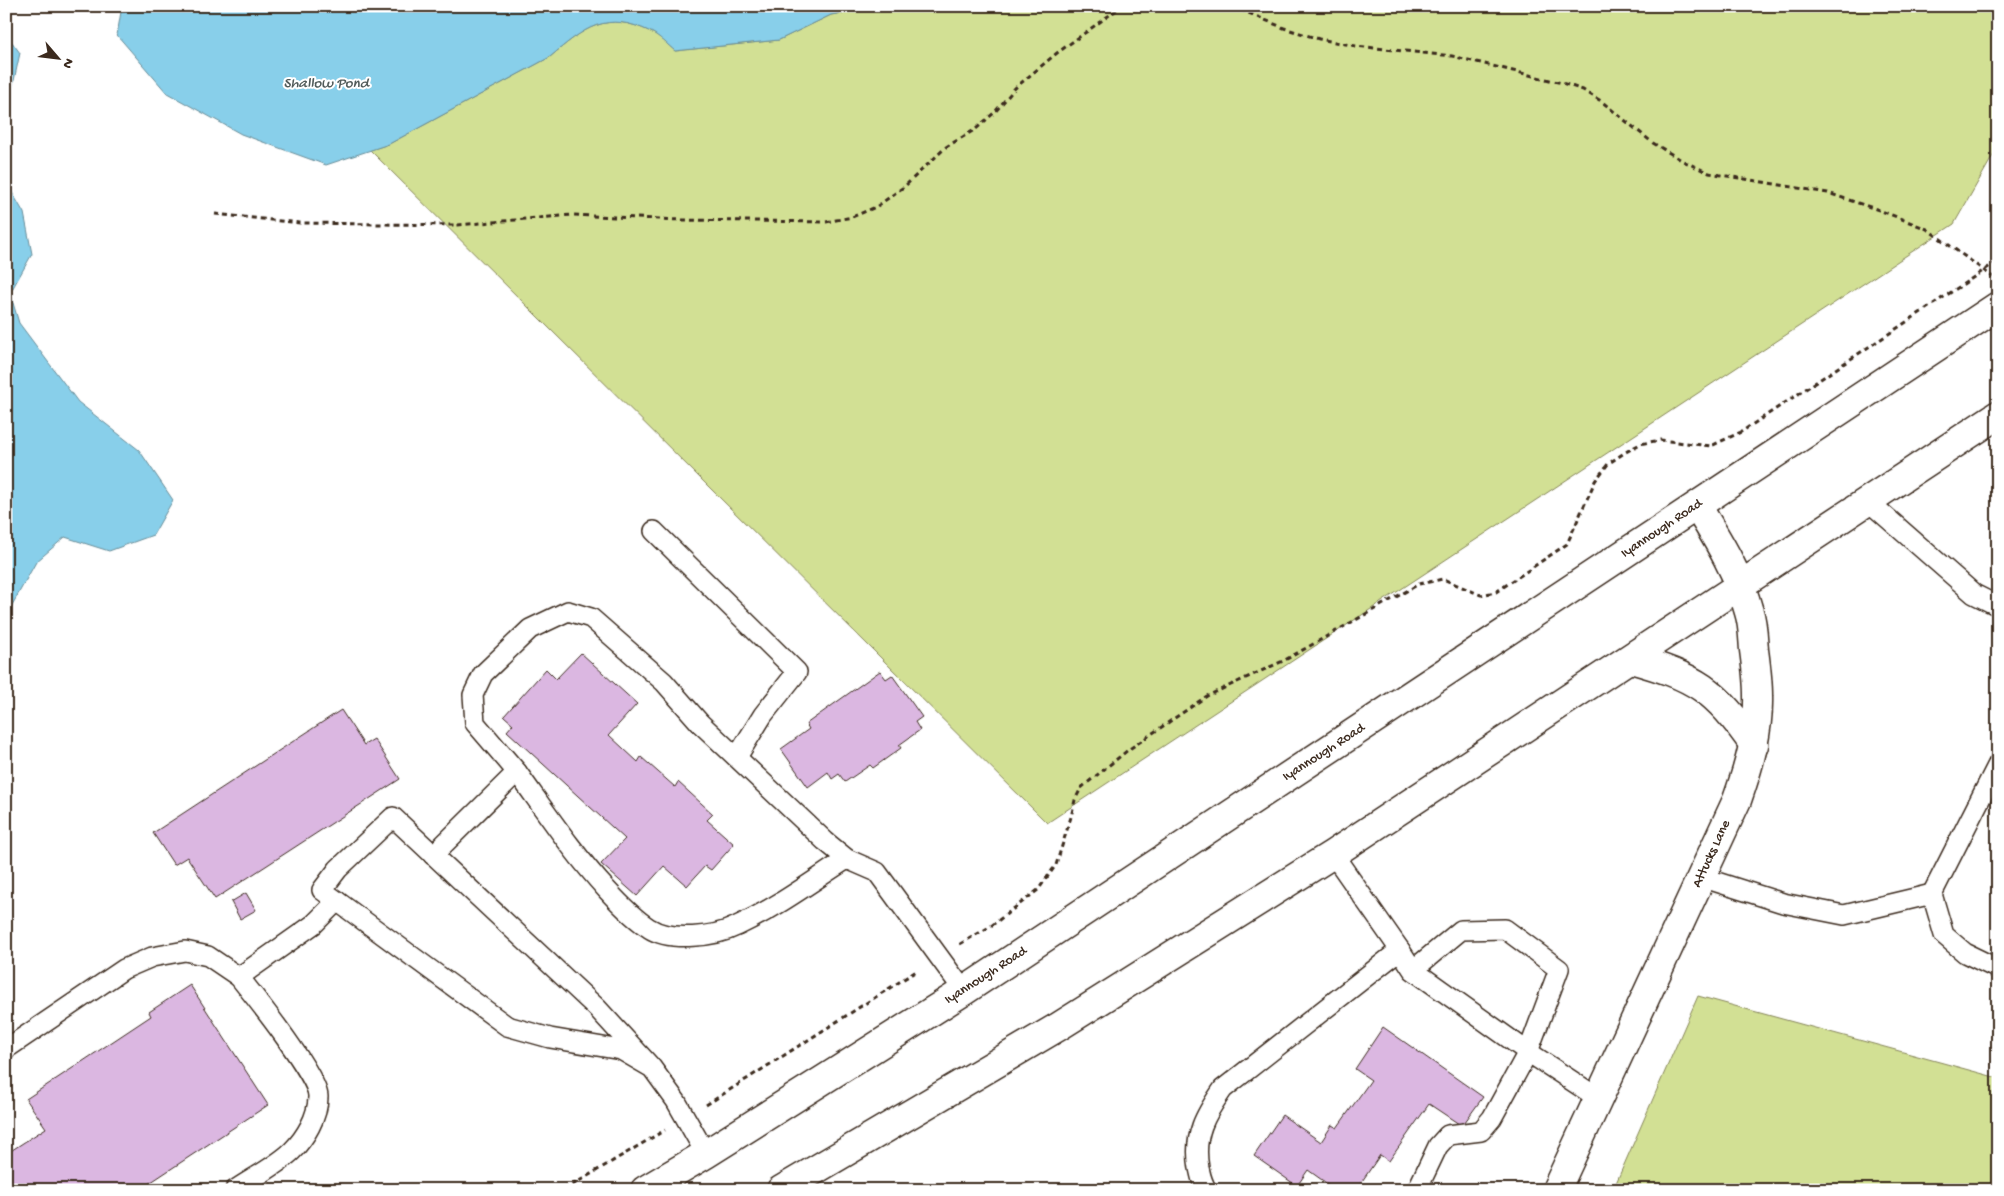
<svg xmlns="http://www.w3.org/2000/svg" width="2004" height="1196" font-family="'Gochi Hand',sans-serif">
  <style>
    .green { fill: #d2e094; stroke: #868559 }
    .water { fill: #88cfea; stroke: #698d98 }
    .building { fill: #dbb7e1; stroke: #3b2a1e }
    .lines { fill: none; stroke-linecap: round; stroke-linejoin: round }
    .service-casing { stroke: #3b2a1e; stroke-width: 22 }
    .minor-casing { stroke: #3b2a1e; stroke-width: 31 }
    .primary-casing { stroke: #3b2a1e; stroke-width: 31 }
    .path { stroke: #3b2a1e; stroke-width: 3; stroke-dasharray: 5 4; stroke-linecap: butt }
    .service { stroke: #fff; stroke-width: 19 }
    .minor { stroke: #fff; stroke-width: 28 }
    .primary { stroke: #fff; stroke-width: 28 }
    .labels { text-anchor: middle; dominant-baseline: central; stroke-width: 4; stroke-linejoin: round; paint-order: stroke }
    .street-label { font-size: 14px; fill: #3b2a1e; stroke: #fff }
    .water-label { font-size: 15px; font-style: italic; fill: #525c5b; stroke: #fff }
  </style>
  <rect width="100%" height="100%" fill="#fff"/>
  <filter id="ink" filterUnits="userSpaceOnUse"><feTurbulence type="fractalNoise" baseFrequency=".02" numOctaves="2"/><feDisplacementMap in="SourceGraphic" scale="10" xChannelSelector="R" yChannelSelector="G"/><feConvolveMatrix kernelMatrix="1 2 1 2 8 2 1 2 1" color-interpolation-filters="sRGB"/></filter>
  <g filter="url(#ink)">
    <g class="green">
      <path d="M880,6H1998V147L1954,224L1047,823L370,150L389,144L550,57C584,28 606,10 651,32C660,36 668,45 675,51L779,40L831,15Z"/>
      <path d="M1698,996L1998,1078V1190H1613Z"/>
    </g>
    <g class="water">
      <path d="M122,6H880L831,15L779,40L675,51C668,45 659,36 651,32C606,10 584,28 550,57L389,144L326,165L241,134L167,93L117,35Z"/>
      <path d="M6,34L20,53L13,85L10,109L6,116Z"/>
      <path d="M6,182L24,213L32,254L10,293L19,323L78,402L139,450L173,500L153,535L109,551L65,537L36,562L6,616Z"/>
    </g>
    <g class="building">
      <path d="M581,653L637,704L609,735L638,762L641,757L675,787L678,782L713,814L707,820L734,844L711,870L705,866L687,886L664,866L637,896L601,864L625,839L507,731L513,724L504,716L546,669L556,679Z"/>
      <path d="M880,671L886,679L892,675L922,717L915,722L920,730L899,745L901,748L873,768L870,765L845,782L839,774L832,779L828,772L808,787L781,749L809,729L806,724Z"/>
      <path d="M341,710L364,745L374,739L400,779L215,899L187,857L174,865L153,833Z"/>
      <path d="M246,893L256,910L240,919L231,902Z"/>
      <path d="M190,985L268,1105L139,1190H6V1165L8,1163L6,1154L46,1128L26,1099L151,1016L149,1012Z"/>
      <path d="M1383,1027L1483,1097L1462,1126L1429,1104L1389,1161L1380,1155L1356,1190H1336L1308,1170L1297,1186L1254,1156L1282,1115L1321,1142L1332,1125L1337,1128L1371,1080L1355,1069Z"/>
    </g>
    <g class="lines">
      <defs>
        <g id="service">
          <path d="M1868,501L1974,594L1998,606"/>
          <path d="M654,531L797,672L763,715L737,757"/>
          <path d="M1998,764L1932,894L1944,935L1965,953L1998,969"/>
          <path d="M517,772C546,812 573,853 607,890C619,903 633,918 649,928C670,942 715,937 737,926C776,908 811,882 847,859"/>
          <path d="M433,855L517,772L475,723L473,695L483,674L530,629L568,611L591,618L664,682L700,723L825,841L847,859L877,872L964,991"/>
          <path d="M1701,877L1783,903L1844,915L1932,894"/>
          <path d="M1400,950L1413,970L1461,930L1505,929L1559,969L1528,1052L1413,970"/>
          <path d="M6,1049L124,969L152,957L185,951L208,956L239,977"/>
          <path d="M652,1068L621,1050L550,1038L507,1026L322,890L338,869L393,817L597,1008L652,1068L676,1101L706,1154"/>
          <path d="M235,1190C251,1179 278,1165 292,1151C305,1138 318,1117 318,1097C319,1077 255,997 239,977L314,924L337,901"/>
          <path d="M1207,1190C1202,1183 1201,1177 1199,1168C1193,1135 1205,1115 1223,1089L1400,950L1333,854"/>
          <path d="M1417,1190L1438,1146L1448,1135L1481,1131L1492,1118L1528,1052L1598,1098"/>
        </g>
        <path id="minor" d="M1556,1190L1737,800C1749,766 1759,732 1758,696C1758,681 1756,665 1754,650C1753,638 1753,624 1749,612C1739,574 1718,540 1697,506"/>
        <g id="primary">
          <path d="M1631,659C1696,677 1715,689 1754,745"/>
          <path d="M645,1190L706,1154L964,991L1998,306"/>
          <path d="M781,1190L1058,1027L1333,854L1998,415"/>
        </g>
      </defs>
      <use href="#service" class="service-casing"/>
      <use href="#minor" class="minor-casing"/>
      <use href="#primary" class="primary-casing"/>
      <g class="path">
        <path d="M1232,6L1284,28L1319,39L1356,46L1452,56L1562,83L1583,90L1601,101L1653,143L1683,161L1709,173L1828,193L1879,210L1927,229L1993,277"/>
        <path d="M215,214L300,223L458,225L572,215L681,220L826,222L852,217L876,207L905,186L946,147L976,129L995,112L1015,88L1057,53L1122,6"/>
        <path d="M960,944L991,926L1038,890L1056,865L1071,817L1075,800L1081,788L1128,750L1207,696L1285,660L1419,584L1443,579L1481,595L1496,592L1567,544L1595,481L1608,464L1624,453L1640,444L1660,440L1711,446L1741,432L1998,261"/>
        <path d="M706,1105L918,970"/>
        <path d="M564,1190L665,1130"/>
      </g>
      <use href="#service" class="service"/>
      <use href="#minor" class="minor"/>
      <use href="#primary" class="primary"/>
    </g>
  </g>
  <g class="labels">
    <g class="street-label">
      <text transform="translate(1662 529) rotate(-34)">Iyannough Road</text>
      <text transform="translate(1324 753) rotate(-33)">Iyannough Road</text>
      <text transform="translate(1712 854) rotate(-65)">Attucks Lane</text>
      <text transform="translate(986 976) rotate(-33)">Iyannough Road</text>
    </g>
    <g class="water-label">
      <text x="326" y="84">Shallow Pond</text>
    </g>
  </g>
  <rect width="2004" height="1196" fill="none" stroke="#fff" stroke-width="25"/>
  <rect x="12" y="12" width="1979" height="1171" fill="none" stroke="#3b2a1e" stroke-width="2" filter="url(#ink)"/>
  <g transform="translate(58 58) rotate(118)" stroke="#ffffff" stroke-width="4" paint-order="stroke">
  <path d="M0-4L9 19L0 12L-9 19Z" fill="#3b2a1e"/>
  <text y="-8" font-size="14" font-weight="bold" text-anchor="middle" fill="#3b2a1e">N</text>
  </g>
</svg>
